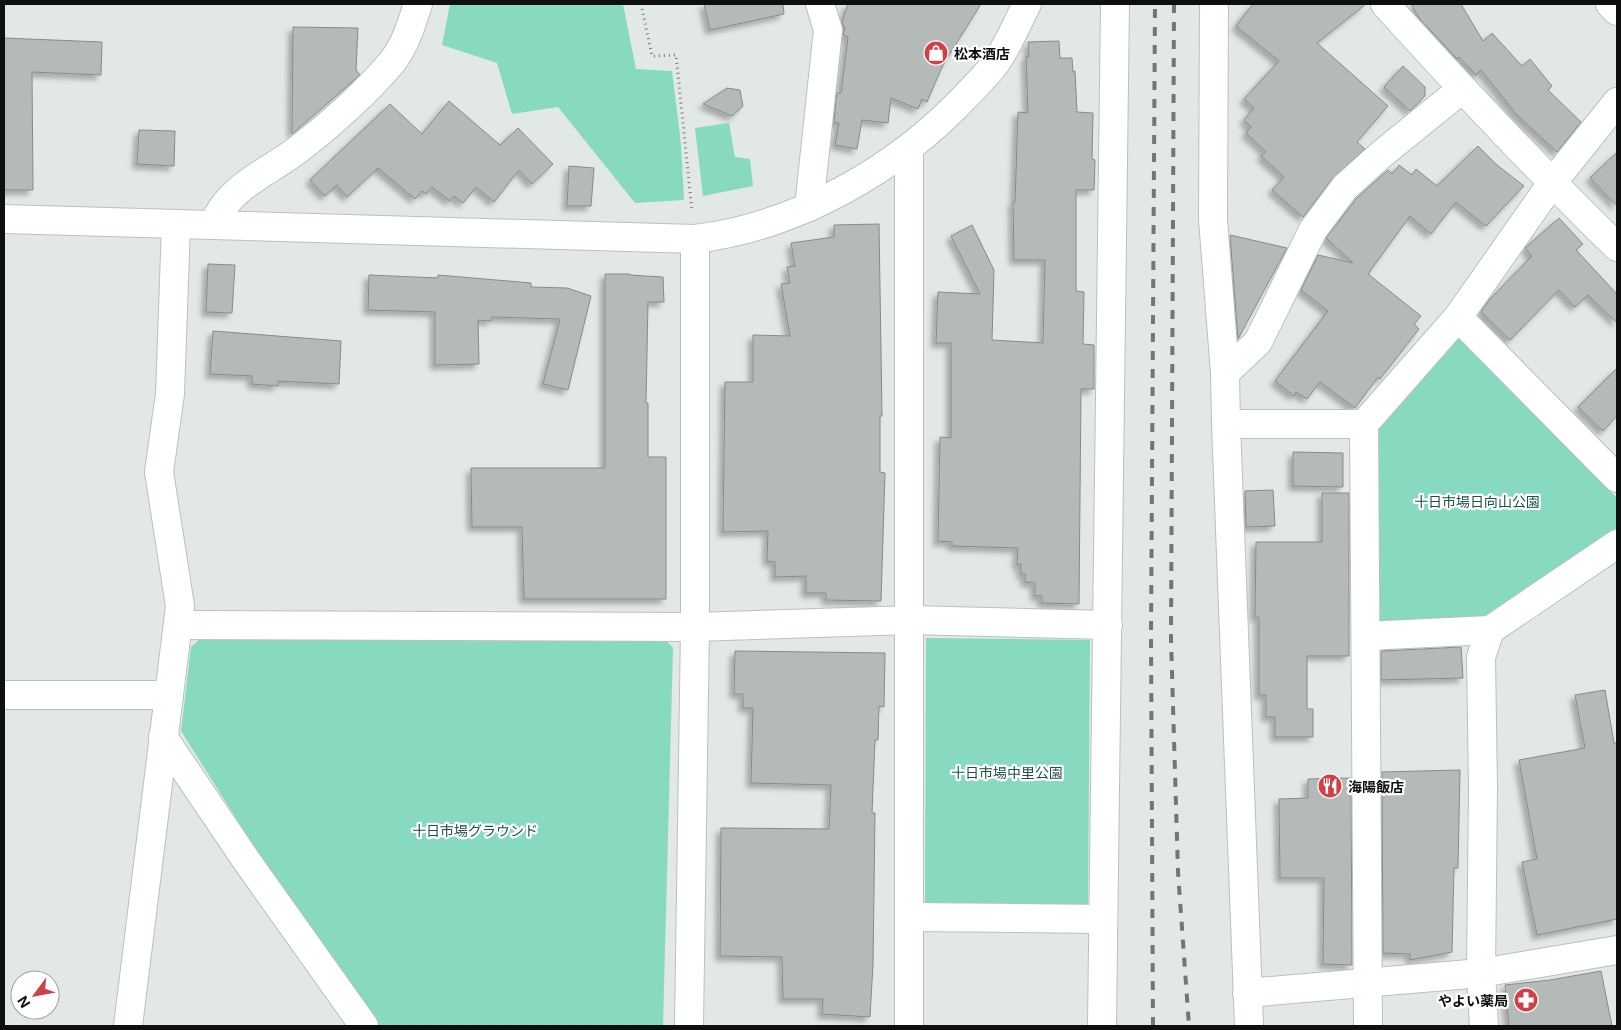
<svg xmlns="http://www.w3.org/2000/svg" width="1621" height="1030" font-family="Inter,'Noto Sans JP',sans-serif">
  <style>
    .green { fill: #87dac0 }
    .building { fill: #b4bab8; stroke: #868c89; filter: url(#shadow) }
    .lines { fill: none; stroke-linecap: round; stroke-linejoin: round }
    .street-casing { stroke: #bac0be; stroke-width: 30 }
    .secondary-casing { stroke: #bac0be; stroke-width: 30 }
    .path { stroke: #767a78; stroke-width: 3; stroke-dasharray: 1 4; stroke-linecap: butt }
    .street { stroke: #fff; stroke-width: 28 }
    .secondary { stroke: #fff; stroke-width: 28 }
    .rail { stroke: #737675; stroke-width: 4; stroke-dasharray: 9 9; stroke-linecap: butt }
    .labels { text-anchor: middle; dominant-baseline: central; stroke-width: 4.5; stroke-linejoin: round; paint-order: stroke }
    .poi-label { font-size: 14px; font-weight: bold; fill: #0e100f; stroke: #fff; text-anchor: start }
    .park-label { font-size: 14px; fill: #215345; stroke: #fff }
  </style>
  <defs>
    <filter id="shadow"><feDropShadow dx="-4.5" dy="4.5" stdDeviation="2.5" flood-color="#0004"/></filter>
  </defs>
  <rect width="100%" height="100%" fill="#e2e8e6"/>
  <g class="green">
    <path d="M450,4H623L636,69L672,71L681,144L684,200L635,203L558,107L512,114L497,63L442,45Z"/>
    <path d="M729,123L735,157L750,159L753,186L703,196L695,128Z"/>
    <path d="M1458,335L1617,498V528L1478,625L1376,630L1374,428Z"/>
    <path d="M203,636L664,638L673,648L663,1026H375L268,869L181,731L191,647Z"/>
    <path d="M926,638L1090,640L1088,905L925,903Z"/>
  </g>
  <g class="building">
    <path d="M704,4H783L784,14L710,30Z"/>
    <path d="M848,4H981L943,65L927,102L922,99L918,109L891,98L888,123L862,120L857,149L835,145L839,123L834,122L836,100L837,93H841L848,37L843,35L845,29L842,22Z"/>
    <path d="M1253,4H1366L1317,43L1388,106L1357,142L1365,149L1333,178L1303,217L1272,190L1284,177L1261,156L1266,152L1246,133L1251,127L1244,120L1254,108L1244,99L1279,61L1236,26Z"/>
    <path d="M1411,4H1461L1483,41L1492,33L1522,66L1530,59L1552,86L1548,90L1581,122L1557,152L1517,115L1481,70L1476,75L1459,57L1457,59L1420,19Z"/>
    <path d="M293,27L358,28L356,70L360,75L292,134Z"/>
    <path d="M4,38L102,42L101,75L32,72L33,190H4Z"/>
    <path d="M1059,41L1060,58H1072L1073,72L1075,71L1077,112L1093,113L1092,159L1095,160L1094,190H1076V291L1084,292L1083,344L1094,345V389H1081L1079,604L1042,603V596H1035V583L1025,582V574H1021V564L1017,565L1018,548L952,546V542L938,541L940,437L951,438V343H936L938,292L980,294L951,236L972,225L994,270L992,340L1043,343L1045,260H1014L1013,202H1015L1018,112L1028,113L1026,57H1029L1028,42Z"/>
    <path d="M1403,66L1425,87V96L1410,111L1384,87Z"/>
    <path d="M727,88L740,90L743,106L732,116L703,104Z"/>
    <path d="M449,101L500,145L518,128L553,164L532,184L519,170L494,202L476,187L463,203L454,196L450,201L432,187L426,194L422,191L415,199L378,168L347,197L337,185L325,196L310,180L390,104L422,134Z"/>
    <path d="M139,130L175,131L174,166L137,164Z"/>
    <path d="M1478,146L1497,165L1524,186L1486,226L1456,202L1431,234L1410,216L1368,274L1421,316L1414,324L1419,329L1380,379L1378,377L1355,408L1320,382L1307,399L1296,392L1294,396L1275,381L1328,311L1301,290L1318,255L1353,263L1326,238L1357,198L1388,170L1392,174L1399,165L1412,175L1416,169L1437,186Z"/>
    <path d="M1617,152V206L1590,178Z"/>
    <path d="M569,166L594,168L591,206H567Z"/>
    <path d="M1559,218L1583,244L1576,250L1617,294V323L1588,295L1575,307L1559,290L1510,340L1481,312L1490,299L1532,256L1525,248Z"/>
    <path d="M879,224L882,416H880V472L885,473L881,601L826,600V593H806V576L775,577V562L767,561L768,531L723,532L725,382H753V335L790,336L781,284L790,283L787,267L795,266L791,243L834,237V225Z"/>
    <path d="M1230,235L1287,248L1238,339Z"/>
    <path d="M208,264L235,265L232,313L206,312Z"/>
    <path d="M605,274H630V275L663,277L664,302H648L646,403H648V457H666V599H524L522,527H472L471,468H605Z"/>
    <path d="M369,275L438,278V275L531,283V287L567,288L591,296L568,390L543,384L560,319L492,317L491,321L478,320L479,364L435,365V312L368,310Z"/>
    <path d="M213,331L341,341L339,384L278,381V386L252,384V376L210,374Z"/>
    <path d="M1617,368V416L1603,431L1578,407Z"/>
    <path d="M1293,452L1343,453V487L1293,486Z"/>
    <path d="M1273,490L1275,526L1246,527L1245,491Z"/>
    <path d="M1322,493H1349V656H1307V709H1313V737H1275V717H1266V695H1259V617H1255L1256,542H1322Z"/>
    <path d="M1461,647L1463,678L1381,680V651Z"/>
    <path d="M735,651L885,653L884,707L879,706L878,740H875L872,813H875L873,964L870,1017L822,1014L823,999H783L782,957L720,956L721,828L829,829L831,785L751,783L753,708H743V694H734Z"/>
    <path d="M1605,690L1614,743H1617V919L1537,935L1522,862L1537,859L1519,760L1585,748L1575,695Z"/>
    <path d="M1460,770L1458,868H1454L1452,952L1410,960V954L1383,953L1382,772Z"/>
    <path d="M1351,778L1352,965L1323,964L1324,878H1280L1279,799L1308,798V779Z"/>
    <path d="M1601,971L1612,1026H1509L1505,985L1550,980Z"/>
  </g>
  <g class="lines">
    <defs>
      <g id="street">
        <path d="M1214,4L1213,219L1225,373L1226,424"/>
        <path d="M1385,4C1460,87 1537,169 1617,247"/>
        <path d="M909,149V1026"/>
        <path d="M809,207L828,30L820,4"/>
        <path d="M214,224C227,187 271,171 300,148C330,125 368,91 392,62C405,46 412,23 418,4"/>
        <path d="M1458,317L1617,478"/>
        <path d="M1225,373L1258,342L1313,230L1345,187L1383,153L1462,89"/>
        <path d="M1364,424L1368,1026"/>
        <path d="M179,625L695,627L911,620L1108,625"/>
        <path d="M1366,636L1490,630L1617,544"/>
        <path d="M4,695H169"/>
        <path d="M163,737L246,860L364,1026"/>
        <path d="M911,917L1102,919"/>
        <path d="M1247,993L1481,973L1617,950"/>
        <path d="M128,1026L180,606L159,472L170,394L176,225"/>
        <path d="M1102,1026L1115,4"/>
        <path d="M1249,1026L1226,424H1364L1458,317L1552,183L1617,102"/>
        <path d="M1484,1026L1481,973L1483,787L1481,657L1490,630"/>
      </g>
      <g id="secondary">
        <path d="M1610,4L1617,11"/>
        <path d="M4,219L695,239C798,226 896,170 967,95C976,85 987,75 995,64C1008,46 1017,23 1027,4"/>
        <path d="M689,1026L695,627V239"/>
      </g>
    </defs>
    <use href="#street" class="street-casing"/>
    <use href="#secondary" class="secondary-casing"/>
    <path class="path" d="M641,4L652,56L676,55L692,211"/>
    <use href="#street" class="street"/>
    <use href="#secondary" class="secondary"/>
    <g class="rail">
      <path d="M1174,4L1171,639L1178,872L1189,1026"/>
      <path d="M1153,1026L1151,637L1155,4"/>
    </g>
  </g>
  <defs>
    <symbol id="shop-disc" viewBox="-11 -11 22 22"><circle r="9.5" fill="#d04047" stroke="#fff"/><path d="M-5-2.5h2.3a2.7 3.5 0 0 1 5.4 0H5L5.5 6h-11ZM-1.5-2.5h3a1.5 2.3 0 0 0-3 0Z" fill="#fff"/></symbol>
    <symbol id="restaurant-disc" viewBox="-11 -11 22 22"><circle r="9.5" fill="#d04047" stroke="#fff"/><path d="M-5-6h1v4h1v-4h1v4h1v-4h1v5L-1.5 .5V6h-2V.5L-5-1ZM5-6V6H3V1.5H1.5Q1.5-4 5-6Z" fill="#fff"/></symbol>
    <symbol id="pharmacy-disc" viewBox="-11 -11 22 22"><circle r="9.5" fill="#d04047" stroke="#fff"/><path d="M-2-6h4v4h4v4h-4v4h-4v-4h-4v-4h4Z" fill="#fff"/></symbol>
  </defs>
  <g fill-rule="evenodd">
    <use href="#shop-disc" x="922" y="39" width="28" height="28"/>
    <use href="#restaurant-disc" x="1316" y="772" width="28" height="28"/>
    <use href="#pharmacy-disc" x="1512" y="986" width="28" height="28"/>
  </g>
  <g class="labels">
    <g class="poi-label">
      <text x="954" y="53">松本酒店</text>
      <text x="1348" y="786">海陽飯店</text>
      <text x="1508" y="1000" text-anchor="end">やよい薬局</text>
    </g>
    <g class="park-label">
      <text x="1477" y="501">十日市場日向山公園</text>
      <text x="1007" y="772">十日市場中里公園</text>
      <text x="475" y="830">十日市場グラウンド</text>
    </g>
  </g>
  <rect width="1621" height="1030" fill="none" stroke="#0e100f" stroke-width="10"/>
  <g transform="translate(35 995) rotate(238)"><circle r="24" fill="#ffffff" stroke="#9f9f9f"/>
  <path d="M0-4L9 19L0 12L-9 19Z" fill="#d04047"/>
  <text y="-8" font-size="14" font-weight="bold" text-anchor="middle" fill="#0e100f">N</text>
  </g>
</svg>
